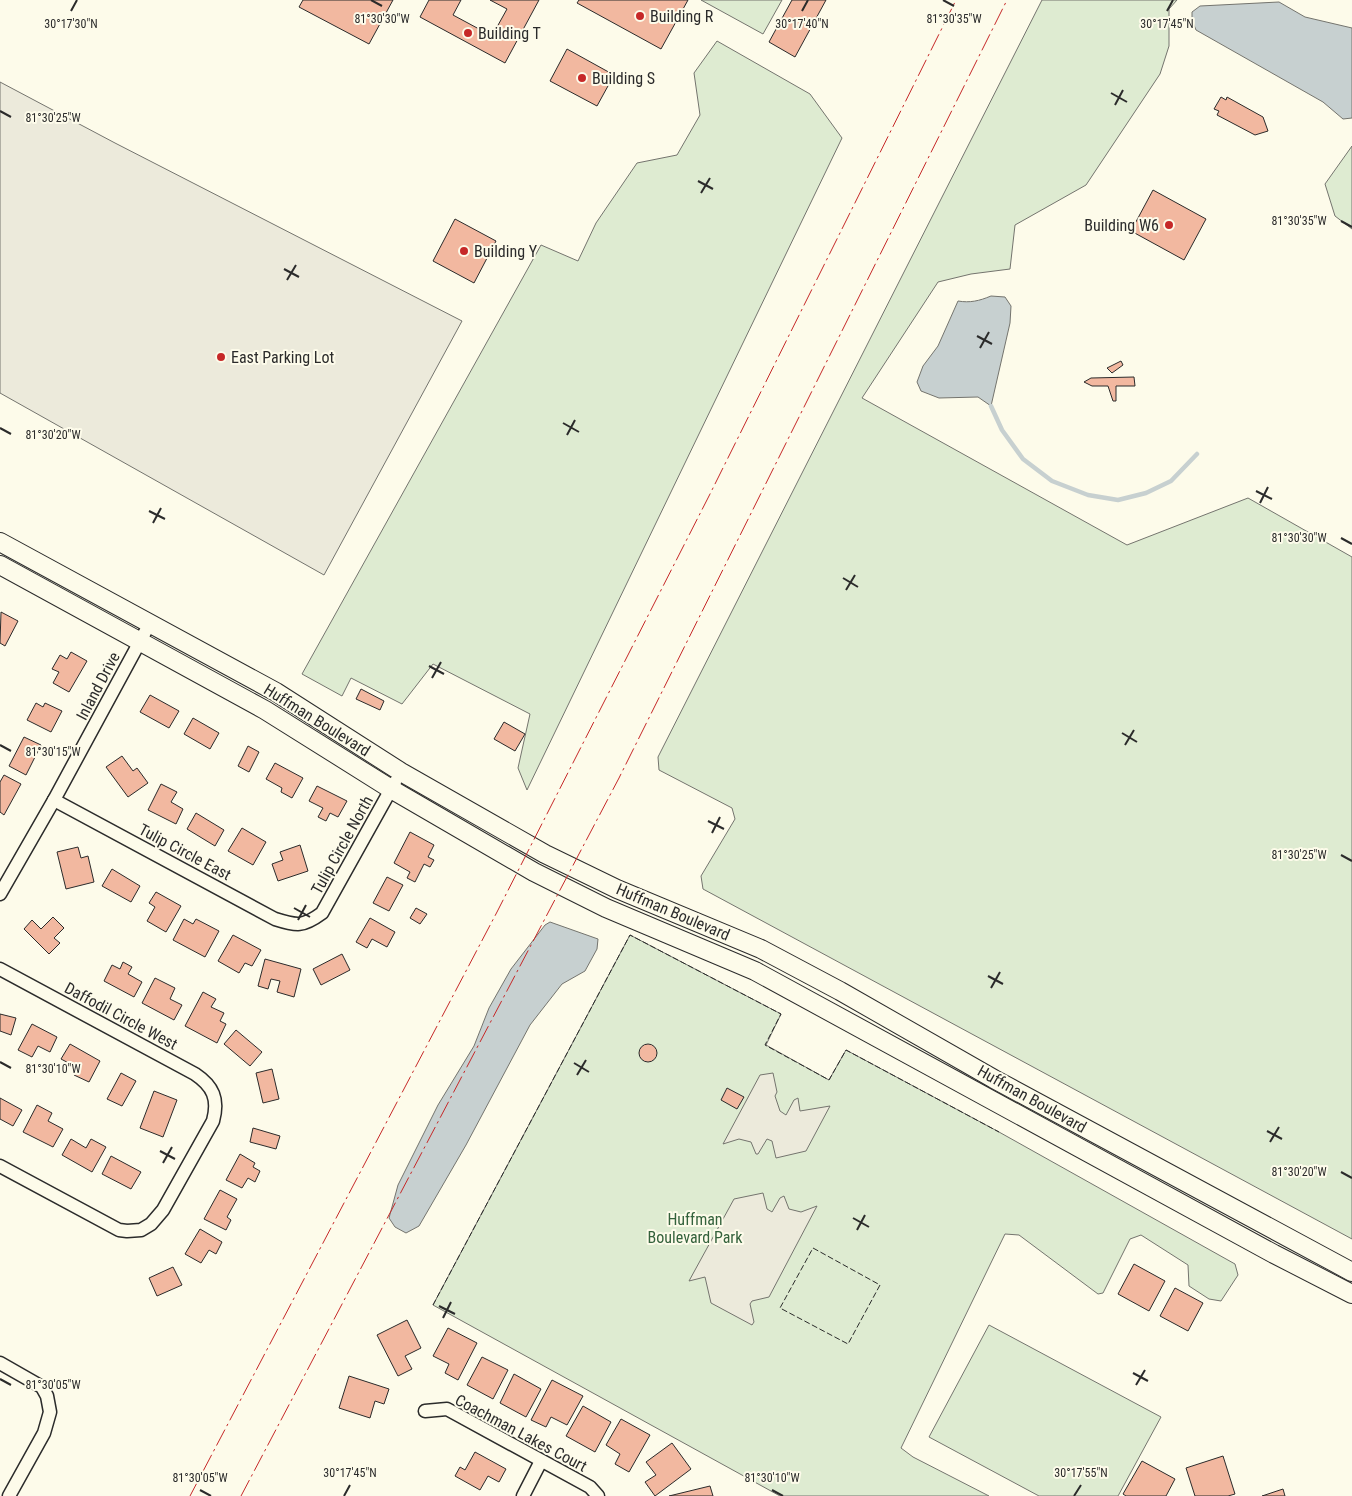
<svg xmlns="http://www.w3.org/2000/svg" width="1352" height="1496" font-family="'Roboto Condensed',sans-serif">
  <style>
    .green { fill: #deebd1; stroke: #74746e }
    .parking { fill: #eceadb; stroke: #74746e }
    .water { fill: #c7d0d0; stroke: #74746e }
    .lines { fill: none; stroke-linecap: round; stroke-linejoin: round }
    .stream { stroke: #c7d0d0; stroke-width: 4.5 }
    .building { fill: #f2b8a0; stroke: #2b2b2b }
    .street-casing { stroke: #2b2b2b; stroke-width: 15 }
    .secondary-casing { stroke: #2b2b2b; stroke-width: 20 }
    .street { stroke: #fdfbea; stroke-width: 12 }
    .secondary { stroke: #fdfbea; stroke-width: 18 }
    .fence { stroke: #2b2b2b; stroke-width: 1; stroke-dasharray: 6 2.5; stroke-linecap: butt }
    .power { stroke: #c62828; stroke-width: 1; stroke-dasharray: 18 4 2.5 4; stroke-linecap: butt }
    .ticks { fill: none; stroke: #2b2b2b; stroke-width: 2 }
    .poi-dot { fill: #c62828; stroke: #fdfbea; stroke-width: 2 }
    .labels { text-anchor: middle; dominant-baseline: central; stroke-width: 4; stroke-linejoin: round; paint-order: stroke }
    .poi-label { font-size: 16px; fill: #2b2b2b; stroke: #fdfbea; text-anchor: start }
    .street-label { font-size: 16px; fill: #2b2b2b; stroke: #fdfbea }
    .park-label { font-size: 16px; fill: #34623c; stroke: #fdfbea }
    .ticks-label { font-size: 12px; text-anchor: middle; fill: #2b2b2b; stroke: #fdfbea; stroke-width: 4; stroke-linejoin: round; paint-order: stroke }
  </style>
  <rect width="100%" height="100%" fill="#fdfbea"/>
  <g class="green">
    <path d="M701,0H782L763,34Z"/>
    <path d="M1042,0H1177L1169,9V46L1160,74L1086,185L1015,225L1010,269L971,274L938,282L862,398L1127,545L1248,498L1352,557V1239L703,889L701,876L735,819L732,808L659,770L658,757Z"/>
    <path d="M717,41L810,94L842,138L527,790L518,768L530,714L433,664L402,704L351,678L342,696L302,674L541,245L578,261L596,223L637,163L677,155L700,115L694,73Z"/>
    <path d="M1352,146V229L1335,216L1325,184Z"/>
    <path d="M630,935L781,1014L766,1045L829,1080L846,1050L999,1132L1235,1264L1238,1275L1221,1301L1209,1299L1189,1286L1188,1265L1141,1235L1130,1239L1103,1293L1098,1294L1019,1235L1005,1234L901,1448L913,1457L989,1496H780L433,1305Z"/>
    <path d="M989,1325L1161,1417L1118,1496H1039L929,1437Z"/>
  </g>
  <g class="parking">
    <path d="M0,82L115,143L462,321L324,575L0,393Z"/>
    <path d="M773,1073L777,1092L775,1096L780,1111L786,1115L794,1100L798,1098L800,1111L830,1106L806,1151L776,1158L772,1141L767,1139L758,1154H756L751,1142L739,1139L723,1144L760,1075Z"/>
    <path d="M763,1193L767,1209L772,1212L780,1198L784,1196L789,1209L801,1212L817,1206L769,1297L752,1301L750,1304L754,1322L752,1325L711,1303L705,1277L689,1281L734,1199Z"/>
  </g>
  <g class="water">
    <path d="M1279,2L1305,17L1352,28V118L1343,119L1323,102L1196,30L1192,20V12L1200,6Z"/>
    <path d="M991,296L1005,297L1011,306L1010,323L991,406L978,397L939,398L921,391L917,382L923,366L938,346L958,301C970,303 979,301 991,296Z"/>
    <path d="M550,922L598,939L597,949L585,971L562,984L530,1025L466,1145L419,1226L406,1233L395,1227L389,1218L398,1185L438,1105L474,1046L489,1008L511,969L545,925Z"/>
  </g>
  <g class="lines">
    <path class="stream" d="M991,406L1002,430L1023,459L1052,481L1088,495L1118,500L1146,493L1171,481L1197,454"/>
  </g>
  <g class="building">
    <path d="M303,0H393L369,44L299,7Z"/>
    <path d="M429,0H461L453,15L492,36L507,9L490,0H539L505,63L420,17Z"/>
    <path d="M579,0H688L661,49L577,3Z"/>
    <path d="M792,0H826L795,57L769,42Z"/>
    <path d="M567,49L614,75L597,106L550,81Z"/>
    <path d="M1221,97L1226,100L1227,97L1263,117L1268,131L1255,135L1217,115L1219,111L1214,109Z"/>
    <path d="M1153,190L1206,219L1184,260L1131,231Z"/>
    <path d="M455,219L496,241L474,283L433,261Z"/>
    <path d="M1121,361L1123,365L1112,373L1107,368Z"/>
    <path d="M1134,377L1135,386H1116V401H1113L1108,386H1092L1084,382L1091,378Z"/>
    <path d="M1,612L18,621L5,646L0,643Z"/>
    <path d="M71,652L87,661L69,692L53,683L59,672L52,669L60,655L67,659Z"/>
    <path d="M361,689L384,701L380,710L356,699Z"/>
    <path d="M150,695L179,711L169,728L140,712Z"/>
    <path d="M36,703L43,707L45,703L62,711L51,732L27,720Z"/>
    <path d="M193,718L219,733L210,749L184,734Z"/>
    <path d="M504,722L525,734L515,751L494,739Z"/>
    <path d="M24,737L41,745L26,775L9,766Z"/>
    <path d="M248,746L259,752L249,772L238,766Z"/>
    <path d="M122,756L133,771L137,768L148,783L128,797L106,767Z"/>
    <path d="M275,763L303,778L292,798L281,792L282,788L266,779Z"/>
    <path d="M4,775L21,784L4,815L0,812V782Z"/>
    <path d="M161,784L177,792L171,802L183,809L176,824L148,810Z"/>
    <path d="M317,786L347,801L338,817L330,813L326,821L318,817L323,808L309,801Z"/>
    <path d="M196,813L224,830L215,846L187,829Z"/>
    <path d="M242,828L266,842L253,865L228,851Z"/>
    <path d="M410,832L434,845L428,857L434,860L430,867L424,864L415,882L407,878L410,872L394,863Z"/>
    <path d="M300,845L308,871L278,881L272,864L283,860L280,852Z"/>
    <path d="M78,847L81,858L88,856L94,882L66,889L57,852Z"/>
    <path d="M112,869L140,886L131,902L102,886Z"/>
    <path d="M387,877L403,885L389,911L373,903Z"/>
    <path d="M156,892L181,906L166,932L147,921L155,907L149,903Z"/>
    <path d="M416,908L427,914L420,924L410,918Z"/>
    <path d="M53,917L64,928L54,938L60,943L49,954L24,929L32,920L41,929Z"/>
    <path d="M370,918L395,932L387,947L372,939L367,948L356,942Z"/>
    <path d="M184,919L193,924L196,919L219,931L205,957L173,940Z"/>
    <path d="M233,935L261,950L252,966L245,963L239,973L218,961Z"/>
    <path d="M342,954L350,970L321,985L313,969Z"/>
    <path d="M265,959L301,969L294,997L277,992L280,981L271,979L268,989L258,986Z"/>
    <path d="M123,962L132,967L128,974L142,982L134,997L104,981L112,965L120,969Z"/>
    <path d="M155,978L175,988L170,999L182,1005L174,1020L142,1003Z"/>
    <path d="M203,992L216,999L211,1007L224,1013L220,1021L226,1024L217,1043L185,1026Z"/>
    <path d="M0,1014L16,1018L11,1035L0,1031Z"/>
    <path d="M32,1024L57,1037L50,1052L38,1046L32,1057L18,1050Z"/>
    <path d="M236,1030L262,1052L250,1066L224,1044Z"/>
    <path d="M70,1044L100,1061L89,1082L74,1075L78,1068L61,1059Z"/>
    <circle cx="648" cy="1053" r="9"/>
    <path d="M272,1069L279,1099L263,1103L256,1073Z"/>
    <path d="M121,1073L136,1081L122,1106L107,1099Z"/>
    <path d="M727,1088L744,1097L737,1109L721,1100Z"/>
    <path d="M154,1091L177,1100L163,1137L140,1128Z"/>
    <path d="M0,1098L22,1110L13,1126L0,1119Z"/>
    <path d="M37,1105L52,1113L48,1121L63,1129L53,1147L23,1132Z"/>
    <path d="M253,1128L280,1136L276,1149L250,1142Z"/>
    <path d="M71,1139L86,1148L91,1139L106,1147L92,1172L62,1155Z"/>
    <path d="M240,1154L255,1163L253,1167L260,1171L255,1182L248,1178L242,1188L226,1180Z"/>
    <path d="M111,1156L141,1172L131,1189L102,1174Z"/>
    <path d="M220,1190L237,1199L227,1217L231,1220L226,1230L204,1219Z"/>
    <path d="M200,1229L222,1242L216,1254L209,1250L201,1263L185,1254Z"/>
    <path d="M1134,1264L1165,1281L1149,1311L1118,1294Z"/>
    <path d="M173,1267L182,1285L157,1296L149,1278Z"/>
    <path d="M1175,1288L1203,1303L1188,1331L1160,1316Z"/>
    <path d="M407,1320L421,1348L405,1356L412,1369L398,1376L377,1335Z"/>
    <path d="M448,1328L477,1343L458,1380L445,1373L449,1364L433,1356Z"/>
    <path d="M482,1357L508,1370L493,1399L467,1385Z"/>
    <path d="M514,1374L541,1389L526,1417L500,1403Z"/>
    <path d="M349,1376L389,1389L384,1404L375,1401L370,1418L339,1408Z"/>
    <path d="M552,1380L583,1396L567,1425L551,1417L546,1427L531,1420Z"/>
    <path d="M583,1406L611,1422L595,1452L566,1436Z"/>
    <path d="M621,1419L650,1435L629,1472L615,1464L620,1454L606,1445Z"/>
    <path d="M672,1443L691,1469L655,1496L645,1482L656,1475L646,1462Z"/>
    <path d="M475,1452L506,1469L499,1482L488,1476L480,1490L455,1476L460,1467L465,1470Z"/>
    <path d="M1223,1456L1235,1494L1228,1496H1195L1186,1468Z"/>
    <path d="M1142,1461L1175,1479L1166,1496H1126L1123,1494Z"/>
    <path d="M710,1486L713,1496H669Z"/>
    <path d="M1283,1489L1285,1496H1262Z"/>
  </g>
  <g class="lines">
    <defs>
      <g id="street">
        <path d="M54,800L275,919C297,926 303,927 322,913L395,782"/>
        <path d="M0,894L54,800L150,623"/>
        <path d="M0,969L195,1074C213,1086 219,1099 213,1121L163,1210L151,1224L141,1230L127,1231L119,1230L0,1166"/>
        <path d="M0,1363L42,1387L47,1396L50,1412L44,1433L9,1496"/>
        <path d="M425,1411L447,1409L590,1487L598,1496"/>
        <path d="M523,1496L541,1461"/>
      </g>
      <g id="secondary">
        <path d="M0,542L276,692L401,772L545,854L617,889L761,949L840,991L994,1079L1352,1272"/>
        <path d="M0,565L265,710L391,789L534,872L606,908L755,971L1274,1254L1352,1294"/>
      </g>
    </defs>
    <use href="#street" class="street-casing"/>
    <use href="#secondary" class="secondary-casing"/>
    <use href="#street" class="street"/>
    <use href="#secondary" class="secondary"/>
    <g class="fence">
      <path d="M813,1248L880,1285L848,1344L780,1308Z"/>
      <path d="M433,1305L630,935L781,1014L765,1045L829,1080L846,1050L999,1132"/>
    </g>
    <g class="power">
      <path d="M190,1496L497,912L710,494L956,0"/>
      <path d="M241,1496L619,778L1007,0"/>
    </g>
  </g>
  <path class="ticks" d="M371,0L382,6M943,0L954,6M71,11L77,0M802,11L808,0M1167,11L1173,0M1111,93L1127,102M1115,105L1123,90M0,111L11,117M698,181L713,189M701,193L710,178M1341,221L1352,227M284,269L299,277M287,280L296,265M977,336L992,344M980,348L989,332M563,423L579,432M0,428L11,434M567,435L575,420M1256,491L1272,499M1260,503L1268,487M149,511L165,519M153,523L161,508M1341,538L1352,544M843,578L858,587M846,590L855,575M429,666L444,674M432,678L441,662M1122,733L1137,742M0,745L11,751M1125,745L1134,730M708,821L724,829M712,833L720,817M1341,855L1352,861M294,908L310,917M298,920L306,905M988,976L1003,984M991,988L1000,972M0,1062L11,1068M574,1063L589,1072M577,1075L586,1060M1267,1131L1282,1139M1270,1142L1279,1127M160,1151L175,1159M163,1163L172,1147M1341,1172L1352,1178M853,1218L869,1227M857,1230L865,1215M439,1306L455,1314M443,1318L451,1302M1133,1373L1148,1381M0,1379L11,1385M1136,1385L1145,1370M200,1490L211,1496M772,1490L783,1496M344,1496L350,1485M1074,1496L1081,1485"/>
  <g class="poi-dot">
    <circle cx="640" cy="16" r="5"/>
    <circle cx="468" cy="33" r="5"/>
    <circle cx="582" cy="78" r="5"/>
    <circle cx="1169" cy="225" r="5"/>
    <circle cx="464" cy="251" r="5"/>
    <circle cx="221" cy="357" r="5"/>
  </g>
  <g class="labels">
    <g class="poi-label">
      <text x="650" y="16">Building R</text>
      <text x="478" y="33">Building T</text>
      <text x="592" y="78">Building S</text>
      <text x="1159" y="225" text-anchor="end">Building W6</text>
      <text x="474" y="251">Building Y</text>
      <text x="231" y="357">East Parking Lot</text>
    </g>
    <g class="street-label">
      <text transform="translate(98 686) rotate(-62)">Inland Drive</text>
      <text transform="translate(317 720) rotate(32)">Huffman Boulevard</text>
      <text transform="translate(342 845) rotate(-61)">Tulip Circle North</text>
      <text transform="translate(185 852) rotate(28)">Tulip Circle East</text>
      <text transform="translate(673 912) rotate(23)">Huffman Boulevard</text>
      <text transform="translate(121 1016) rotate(28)">Daffodil Circle West</text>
      <text transform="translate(1032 1099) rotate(29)">Huffman Boulevard</text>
      <text transform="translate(521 1433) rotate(28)">Coachman Lakes Court</text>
    </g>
    <g class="park-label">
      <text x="695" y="1219">Huffman<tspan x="695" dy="18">Boulevard Park</tspan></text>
    </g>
  </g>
  <g class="ticks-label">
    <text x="382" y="23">81°30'30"W</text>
    <text x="954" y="23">81°30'35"W</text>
    <text x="71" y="28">30°17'30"N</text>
    <text x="802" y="28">30°17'40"N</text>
    <text x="1167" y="28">30°17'45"N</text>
    <text x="53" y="122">81°30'25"W</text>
    <text x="1299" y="225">81°30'35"W</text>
    <text x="53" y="439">81°30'20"W</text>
    <text x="1299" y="542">81°30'30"W</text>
    <text x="53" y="756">81°30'15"W</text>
    <text x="1299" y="859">81°30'25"W</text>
    <text x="53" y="1073">81°30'10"W</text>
    <text x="1299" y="1176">81°30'20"W</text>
    <text x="53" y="1389">81°30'05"W</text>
    <text x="350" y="1477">30°17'45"N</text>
    <text x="1081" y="1477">30°17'55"N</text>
    <text x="200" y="1482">81°30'05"W</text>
    <text x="772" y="1482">81°30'10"W</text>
  </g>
</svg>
